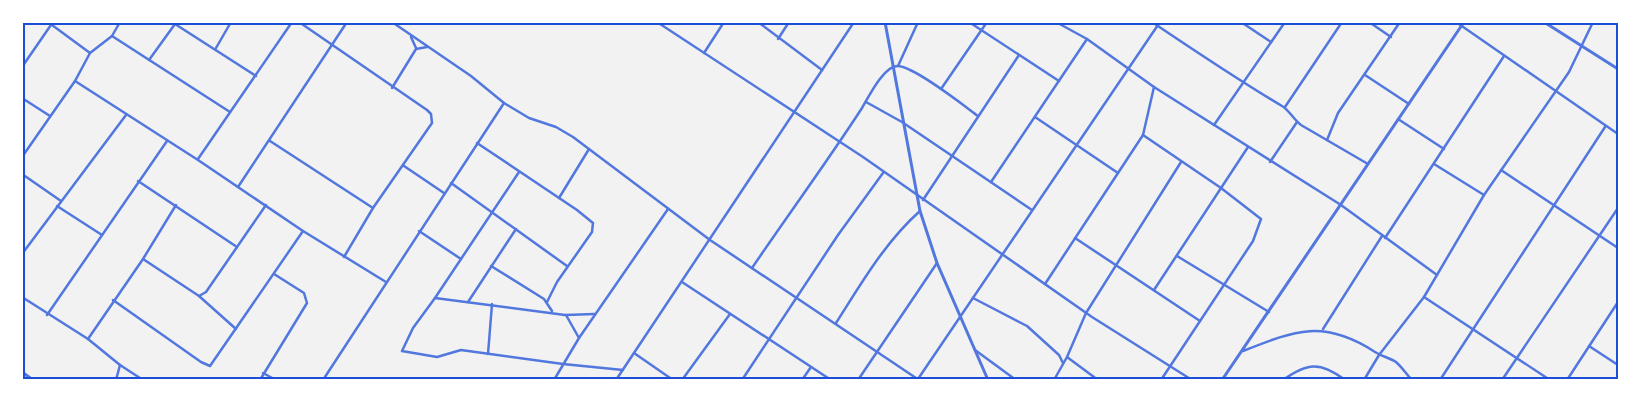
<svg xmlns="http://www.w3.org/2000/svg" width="1641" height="402" font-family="Raleway,sans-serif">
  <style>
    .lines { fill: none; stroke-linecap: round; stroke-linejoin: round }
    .minor { stroke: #5277de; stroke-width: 2.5 }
    .tertiary { stroke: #5277de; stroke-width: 3 }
    .neatline { fill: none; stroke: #1d4ed8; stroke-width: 2 }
  </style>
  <rect width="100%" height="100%" fill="#f2f2f2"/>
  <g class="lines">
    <g class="minor">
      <path d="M299,22L427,110L431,114L432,123L373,208L344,257"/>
      <path d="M392,22L471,76L504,103L529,118L556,127L573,137L710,240L919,380"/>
      <path d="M657,22L863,157L1092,317L1192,380"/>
      <path d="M758,22L822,70"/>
      <path d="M969,22L1059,81"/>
      <path d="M1056,22L1087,39L1154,87L1341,205L1437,275"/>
      <path d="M1152,22C1195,51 1238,80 1282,106C1289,110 1294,120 1301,125L1368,164"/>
      <path d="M1241,22L1271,42"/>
      <path d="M1369,22L1391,37"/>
      <path d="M1456,22L1618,134"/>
      <path d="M52,25L90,53"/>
      <path d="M112,36L230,112"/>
      <path d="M411,37L416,48"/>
      <path d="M778,39L789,22"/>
      <path d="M216,48L231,22"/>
      <path d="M704,53L724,22"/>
      <path d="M149,60L175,24L256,76"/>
      <path d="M898,66L918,22"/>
      <path d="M22,67L53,22"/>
      <path d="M1365,75L1409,104"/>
      <path d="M75,81L198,160L303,231L386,282"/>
      <path d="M392,88L416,49L427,47"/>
      <path d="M941,89L987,22"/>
      <path d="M22,98L50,116"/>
      <path d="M866,102L902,122L1032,210"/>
      <path d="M1285,107L1342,22"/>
      <path d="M1035,117L1118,173"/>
      <path d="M1398,119L1444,149"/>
      <path d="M1214,125L1285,22"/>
      <path d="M1143,135L1221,188L1261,219L1253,241L1161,380"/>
      <path d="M1327,140L1338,113L1400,22"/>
      <path d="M270,141L373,208"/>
      <path d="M477,143L577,210L593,223L592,232L557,282L547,302"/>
      <path d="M22,157L75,81L90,53L112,36L120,22"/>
      <path d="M198,159L292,22"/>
      <path d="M1270,162L1297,122"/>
      <path d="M1434,164L1484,195"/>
      <path d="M404,166L444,193"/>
      <path d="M1501,170L1618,248"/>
      <path d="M519,172L435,298L413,328L402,351L437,357L461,350L563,364L623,370"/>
      <path d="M22,174L61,201"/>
      <path d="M138,181L237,247"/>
      <path d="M991,182L1087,39"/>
      <path d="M451,183L567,266"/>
      <path d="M238,187L347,22"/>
      <path d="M559,198L589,149"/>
      <path d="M923,200L1019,55"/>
      <path d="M57,206L102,235"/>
      <path d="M419,231L461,259"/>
      <path d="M1075,238L1200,321"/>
      <path d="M1385,238L1504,56"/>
      <path d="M22,254L126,115"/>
      <path d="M1177,256L1269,312"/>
      <path d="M143,259L199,296L236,329"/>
      <path d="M491,266L544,299L552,311"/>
      <path d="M752,268C788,215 827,162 862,108C868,98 884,65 898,66C915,67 963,105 978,116"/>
      <path d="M682,282L831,380"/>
      <path d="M1045,284L1143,135L1154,87"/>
      <path d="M1154,290L1248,147"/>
      <path d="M199,296L206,292L266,205"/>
      <path d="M22,297L88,339L120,365L143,380"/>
      <path d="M1424,297L1550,380"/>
      <path d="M435,298L565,315L595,314"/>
      <path d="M973,298L1027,326L1059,355L1063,363"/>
      <path d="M113,300L201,362L210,366L303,231"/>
      <path d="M468,302L516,229"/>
      <path d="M47,315L167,141"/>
      <path d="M566,315L579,338"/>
      <path d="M836,323C861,284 885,242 920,211"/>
      <path d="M1323,329L1382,236"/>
      <path d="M88,339L143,259L176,205"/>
      <path d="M1589,346L1618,365"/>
      <path d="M975,350L1016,380"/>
      <path d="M1243,351C1296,330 1324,319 1375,352C1381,356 1390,358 1396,362C1402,367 1406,374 1412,380"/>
      <path d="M634,353L673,380"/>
      <path d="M488,354L492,304"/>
      <path d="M1067,357L1098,380"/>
      <path d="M263,373L276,380"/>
      <path d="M918,379L1160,22"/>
      <path d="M116,380L120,365"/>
      <path d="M260,380L307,303L304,293L274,274"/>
      <path d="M323,380L504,103"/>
      <path d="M554,380L579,338L668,209"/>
      <path d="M616,380L854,22"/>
      <path d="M682,380L730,314"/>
      <path d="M742,380L838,235L883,173"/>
      <path d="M802,380L811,367"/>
      <path d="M858,380L937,263"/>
      <path d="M1054,380L1067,357L1086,313L1181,162"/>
      <path d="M1283,380C1307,363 1320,361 1345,380"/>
      <path d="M1364,380L1379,355L1424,297L1484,195L1569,72L1593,22"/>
      <path d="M1440,380L1605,127"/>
      <path d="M1502,380L1618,208"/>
      <path d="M1567,380L1618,302"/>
    </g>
    <g class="tertiary">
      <path d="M885,22L920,211L937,263L988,380"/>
      <path d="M1544,22L1618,69"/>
      <path d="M22,372L33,380"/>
      <path d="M1222,380L1464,22"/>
    </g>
  </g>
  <rect width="1641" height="402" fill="none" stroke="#ffffff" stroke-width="48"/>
  <rect x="24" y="24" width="1593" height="354" class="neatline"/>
</svg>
